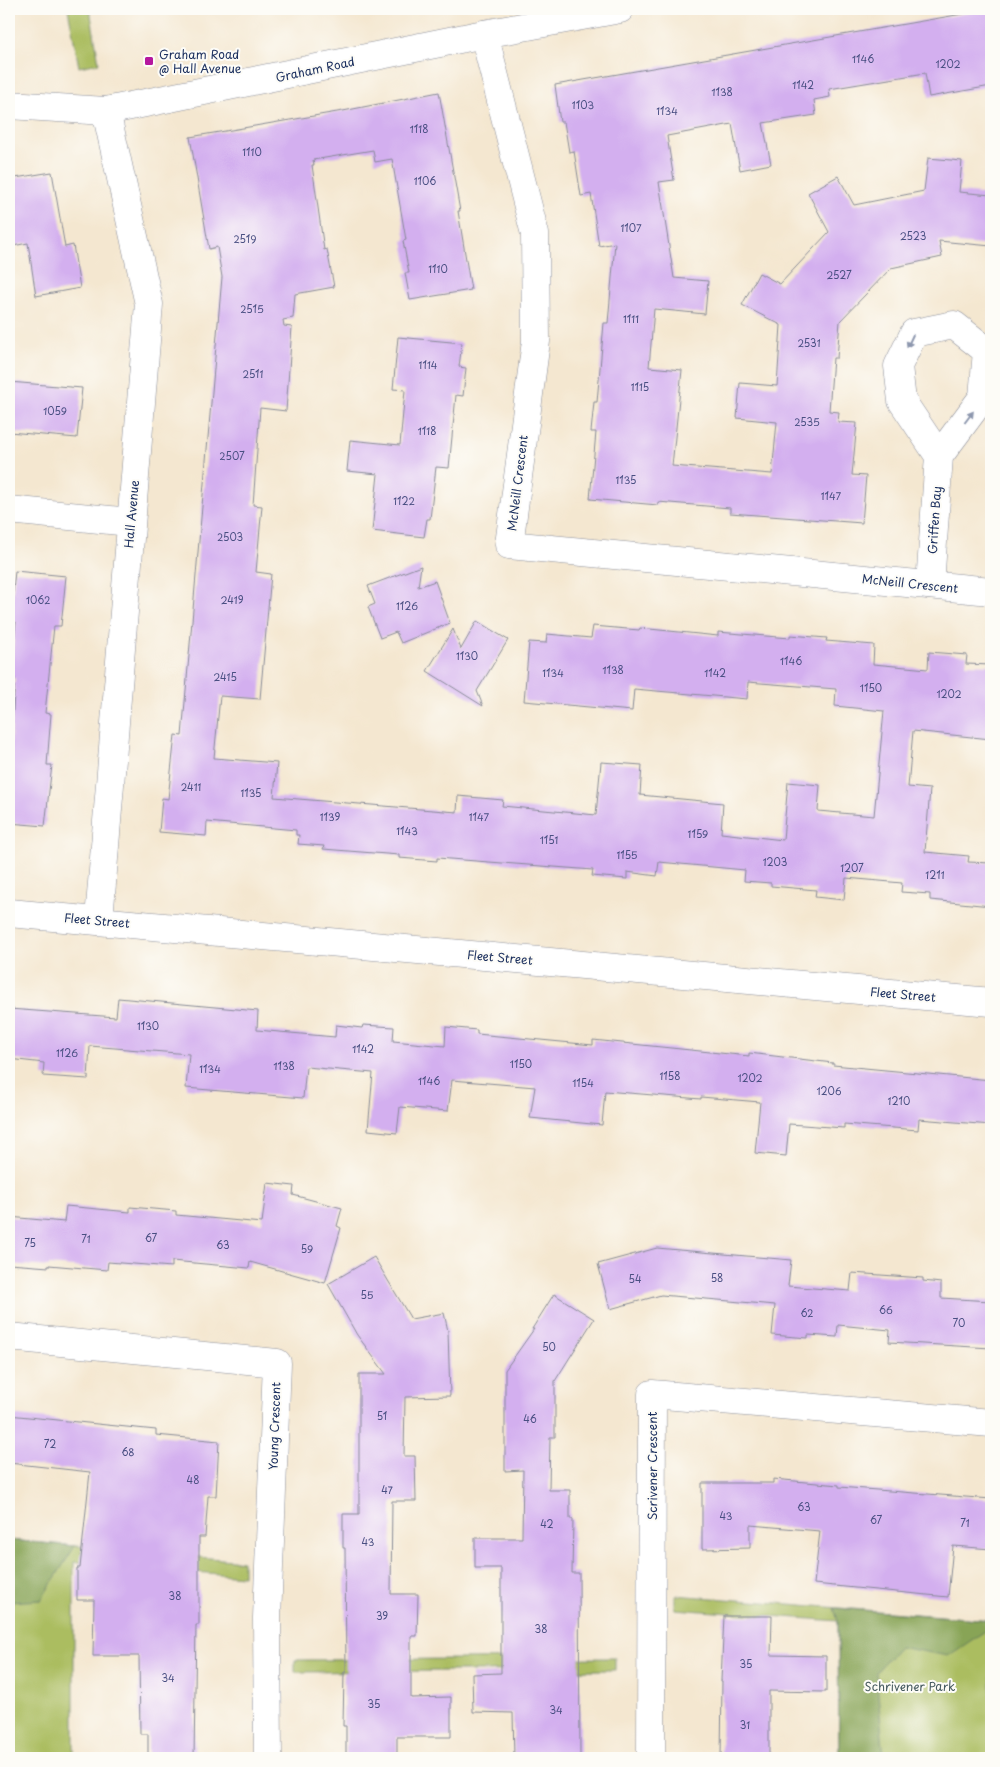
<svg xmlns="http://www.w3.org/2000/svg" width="1000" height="1767" font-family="'Playpen Sans',sans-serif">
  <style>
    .green { fill: #abbd60; stroke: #63765f }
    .forest { fill: #88a456; stroke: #526a5a }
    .building { fill: #d3afef }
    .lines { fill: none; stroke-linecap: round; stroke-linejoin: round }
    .minor-casing { stroke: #888b97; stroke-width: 29 }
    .tertiary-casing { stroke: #888b97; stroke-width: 29 }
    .minor { stroke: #fff; stroke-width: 28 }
    .tertiary { stroke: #fff; stroke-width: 28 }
    .oneway { fill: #8d97ae }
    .poi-dot { fill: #b5179e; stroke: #fdfcf7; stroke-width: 2 }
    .labels { text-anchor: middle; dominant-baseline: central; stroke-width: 4; stroke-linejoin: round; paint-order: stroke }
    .number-label { font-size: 10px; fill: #494f82 }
    .poi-label { font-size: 12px; fill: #1b2f5e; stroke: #fdfcf7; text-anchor: start }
    .street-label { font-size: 12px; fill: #1b2f5e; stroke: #fdfcf7 }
    .park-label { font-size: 12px; fill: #465a5f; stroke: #fdfcf7 }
  </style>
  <rect width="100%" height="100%" fill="#fdfcf7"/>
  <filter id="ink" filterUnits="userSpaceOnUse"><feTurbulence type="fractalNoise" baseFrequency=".02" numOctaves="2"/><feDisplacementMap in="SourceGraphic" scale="10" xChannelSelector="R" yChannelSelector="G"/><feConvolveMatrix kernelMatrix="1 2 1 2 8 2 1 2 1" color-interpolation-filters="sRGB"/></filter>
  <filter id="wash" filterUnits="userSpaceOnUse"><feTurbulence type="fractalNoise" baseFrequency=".0096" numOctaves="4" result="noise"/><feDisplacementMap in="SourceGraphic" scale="20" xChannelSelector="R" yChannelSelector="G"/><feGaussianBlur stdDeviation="1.12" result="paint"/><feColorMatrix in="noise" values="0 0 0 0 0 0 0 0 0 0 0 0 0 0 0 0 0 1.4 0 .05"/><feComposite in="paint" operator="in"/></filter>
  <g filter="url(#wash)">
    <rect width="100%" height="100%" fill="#f4e7d0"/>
    <g class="green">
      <path d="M68,9H90L99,63L79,67Z"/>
      <path d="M9,1540L243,1561V1576L74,1562V1758H9Z"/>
      <path d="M675,1595L991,1620V1758H839L838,1621L675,1609Z"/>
      <path d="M615,1658V1670L295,1672V1660Z"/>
    </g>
    <g class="forest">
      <path d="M9,1540L75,1546L41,1600L9,1602Z"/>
      <path d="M834,1608L991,1620V1627L948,1656L899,1647L876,1672L884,1758H839L838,1621Z"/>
    </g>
    <g id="blocks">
      <g class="building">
        <path d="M991,9V86L929,97L925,73L829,89L830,97L814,100L816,115L763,123L771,164L740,170L732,124L667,136L674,180L659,182L674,278L708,281L705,314L654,309L649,367L682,370L672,466L772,474L777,422L737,418L740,383L777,386L781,325L742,305L759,273L780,284L829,232L808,193L838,176L854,205L924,191L928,158L962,161L959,192L991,195V246L939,241L942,257L891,268L840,321L837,358H833L829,411L839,412L838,422L857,423L852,475L866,476L862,523L730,513V508L658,502V505L590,499L596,432H591L594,402H597L604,323H608L615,243L599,246L591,194L581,196L574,151L569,152L564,122H560L555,85Z"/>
        <path d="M439,92L460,211H458L471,290L410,300L405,273H409L403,241L406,240L392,159L375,162L373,150L313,160L314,165H312L324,250L327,249L334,287L295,294L293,318L283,320L284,326L292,327L286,411L260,408L253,505L262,506L256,572L271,574L260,699L220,696L214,758L277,763L274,797L457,812L458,796L503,800L502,806L596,815L601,762L642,765L640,795L723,803L721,833L783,840L788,782L820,785L818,811L874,816L884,711L835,706L836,689L748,682L747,699L634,689L632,711L524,701L529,642L546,643L547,634L591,638L593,626L639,630L640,628L718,636V632L790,638V635L827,638L826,641L874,645L873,664L928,669L929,652L967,655L966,664L991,665V739L913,731L908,787L930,789L925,852L969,856L968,862L991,863V906L930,900V894L901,892L902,883L846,878L844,900L815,897L816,890L771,886V883L744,881L745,870L659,862L657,876L627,872V879L592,876L593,870L437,858V861L399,858V855L323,849L324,846L298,844L299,835H296V830L207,822L206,836L159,832L162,798L168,799L175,735L182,736L222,277L217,247L209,249L190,137L343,111Z"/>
        <path d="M52,172L65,247L73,245L80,288L36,296L28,243L13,246L9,219V179Z"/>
        <path d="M398,337L462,343L459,367L466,368L463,396L456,395L449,468L436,467L430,519H427L424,537L372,531L378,474L347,471L350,440L400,445L405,390L393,389Z"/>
        <path d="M9,382L82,388L77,438L9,432Z"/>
        <path d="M421,566L418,587L435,581L450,623L401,643L396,632L380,638L368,607L375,604L368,586Z"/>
        <path d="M15,571L66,576L61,626H54L45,713L51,714L47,765H52L45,826L9,823V772L15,678H10L16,622H10Z"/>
        <path d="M477,621L508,640L477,691L483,706L427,671L453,629L461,649Z"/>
        <path d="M118,998L258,1011L257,1030L335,1037L336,1025L362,1028L363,1025L394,1027L393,1041L445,1046L446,1027L477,1030V1034L593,1045V1040L749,1056V1053L833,1063V1065L991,1080V1125L919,1119L918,1130L844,1124V1128L789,1124L786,1156L755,1153L760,1102L701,1097V1099L605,1091L602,1125L530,1118L535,1087L452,1080L448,1111L400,1107L397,1133L368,1130L373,1073L306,1067L303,1098L186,1088L189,1054L90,1046L88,1079L43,1076L44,1063L9,1059V1009L116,1017Z"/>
        <path d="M267,1183L294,1186L293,1195L342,1208L337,1226L341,1228L325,1283L250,1262L249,1268L172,1261V1267L108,1262L107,1270L49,1265V1267L9,1264V1217L64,1222L66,1206L130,1212V1207L176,1211V1215L262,1223Z"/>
        <path d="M657,1248L791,1260L788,1286L850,1291L852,1273L923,1278V1281L941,1283V1298L991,1301V1348L889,1342L890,1330L838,1325L837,1337L808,1335V1338L772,1335L775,1305L661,1295L610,1309L598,1264Z"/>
        <path d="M374,1257L411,1319L444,1313L448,1331L450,1396L405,1397L404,1456H415L416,1501H392L391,1594H418L417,1636H411V1698L451,1697V1737H397V1758H346V1726H343L344,1672H346L345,1548H343V1514H359V1374H386L357,1335L328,1284Z"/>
        <path d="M554,1294L594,1319L555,1381V1437H550L549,1490H570V1519H573L572,1573H579L580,1758H514L513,1713L473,1712L472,1674L501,1673V1568H475V1538H522L523,1470L505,1471V1370L534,1329H532Z"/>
        <path d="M9,1415L156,1430V1435L219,1441L216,1496H208L205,1537H199V1625H196L194,1758H148V1734H140L139,1656H93L94,1600H77V1568H80L90,1472L9,1463Z"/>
        <path d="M773,1479L839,1485V1487L991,1499V1549L953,1546L948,1597L814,1584L820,1531L750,1525V1548L702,1549V1483H773Z"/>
        <path d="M724,1616H772L771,1655L826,1656V1692L769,1691V1758H721L722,1681H721Z"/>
      </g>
    </g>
  </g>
  <g filter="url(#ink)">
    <use href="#blocks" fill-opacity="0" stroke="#888b97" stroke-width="1"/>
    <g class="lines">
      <defs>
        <g id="minor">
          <path d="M484,34L535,234L536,341L509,545L991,591"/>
          <path d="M9,105L106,111L484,34L620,9"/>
          <path d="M9,510L130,522"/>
          <path d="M930,585L939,456L983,397L987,351L954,325L914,333L898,366L902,401L939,456"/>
          <path d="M99,920L149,304L106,111"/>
          <path d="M9,1337L277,1363L267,1618L268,1758"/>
          <path d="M651,1758L652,1394L991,1423"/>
        </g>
        <path id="tertiary" d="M9,913L991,1002"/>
      </defs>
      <use href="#minor" class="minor-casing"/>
      <use href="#tertiary" class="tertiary-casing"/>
      <use href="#minor" class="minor"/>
      <use href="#tertiary" class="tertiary"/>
    </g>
    <defs><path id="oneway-solid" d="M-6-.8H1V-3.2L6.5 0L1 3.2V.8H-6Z" transform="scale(1.25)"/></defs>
    <g class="oneway">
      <use href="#oneway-solid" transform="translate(910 341) rotate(115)"/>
      <use href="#oneway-solid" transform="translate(969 417) rotate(-53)"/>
    </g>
  </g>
  <rect class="poi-dot" x="144" y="56" width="10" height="10" rx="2.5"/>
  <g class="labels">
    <g class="number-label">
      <text x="863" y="58">1146</text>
      <text x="948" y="63">1202</text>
      <text x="803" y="84">1142</text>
      <text x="722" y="91">1138</text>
      <text x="583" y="104">1103</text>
      <text x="667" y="110">1134</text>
      <text x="419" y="128">1118</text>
      <text x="252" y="151">1110</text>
      <text x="425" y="180">1106</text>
      <text x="631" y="227">1107</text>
      <text x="913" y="235">2523</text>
      <text x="245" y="238">2519</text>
      <text x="438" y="268">1110</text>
      <text x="839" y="274">2527</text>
      <text x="252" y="308">2515</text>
      <text x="631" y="318">1111</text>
      <text x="809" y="342">2531</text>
      <text x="428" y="364">1114</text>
      <text x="253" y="373">2511</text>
      <text x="640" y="386">1115</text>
      <text x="55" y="410">1059</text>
      <text x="807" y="421">2535</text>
      <text x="427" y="430">1118</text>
      <text x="232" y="455">2507</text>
      <text x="626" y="479">1135</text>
      <text x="831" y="495">1147</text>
      <text x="404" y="500">1122</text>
      <text x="230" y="536">2503</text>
      <text x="38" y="599">1062</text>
      <text x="232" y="599">2419</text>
      <text x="407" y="605">1126</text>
      <text x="467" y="655">1130</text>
      <text x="791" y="660">1146</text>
      <text x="613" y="669">1138</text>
      <text x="553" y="672">1134</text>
      <text x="715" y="672">1142</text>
      <text x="225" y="676">2415</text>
      <text x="871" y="687">1150</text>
      <text x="949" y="693">1202</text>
      <text x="191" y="786">2411</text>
      <text x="251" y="792">1135</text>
      <text x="330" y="816">1139</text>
      <text x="479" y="816">1147</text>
      <text x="407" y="830">1143</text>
      <text x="698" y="833">1159</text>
      <text x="549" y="839">1151</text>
      <text x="627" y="854">1155</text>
      <text x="775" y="861">1203</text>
      <text x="852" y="867">1207</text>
      <text x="935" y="874">1211</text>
      <text x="148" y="1025">1130</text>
      <text x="363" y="1048">1142</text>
      <text x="67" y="1052">1126</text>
      <text x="521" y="1063">1150</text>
      <text x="284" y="1065">1138</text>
      <text x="210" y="1068">1134</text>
      <text x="670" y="1075">1158</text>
      <text x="750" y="1077">1202</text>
      <text x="429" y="1080">1146</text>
      <text x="583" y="1082">1154</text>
      <text x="829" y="1090">1206</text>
      <text x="899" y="1100">1210</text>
      <text x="151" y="1237">67</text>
      <text x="86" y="1238">71</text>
      <text x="30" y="1242">75</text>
      <text x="223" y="1244">63</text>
      <text x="307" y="1248">59</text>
      <text x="717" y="1277">58</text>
      <text x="635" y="1278">54</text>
      <text x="367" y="1294">55</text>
      <text x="886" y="1309">66</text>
      <text x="807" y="1312">62</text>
      <text x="959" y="1322">70</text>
      <text x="549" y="1346">50</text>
      <text x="382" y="1415">51</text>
      <text x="530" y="1418">46</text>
      <text x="50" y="1443">72</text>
      <text x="128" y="1451">68</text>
      <text x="193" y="1479">48</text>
      <text x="387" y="1489">47</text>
      <text x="804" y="1506">63</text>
      <text x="726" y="1515">43</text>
      <text x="876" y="1519">67</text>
      <text x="965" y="1522">71</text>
      <text x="547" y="1523">42</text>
      <text x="368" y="1541">43</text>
      <text x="175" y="1595">38</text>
      <text x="382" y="1615">39</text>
      <text x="541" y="1628">38</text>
      <text x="746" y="1663">35</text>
      <text x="168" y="1677">34</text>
      <text x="374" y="1703">35</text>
      <text x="556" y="1709">34</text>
      <text x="745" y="1724">31</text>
    </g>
    <g class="poi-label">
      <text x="159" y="54">Graham Road<tspan x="159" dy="14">@ Hall Avenue</tspan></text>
    </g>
    <g class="street-label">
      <text transform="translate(315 69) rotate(-12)">Graham Road</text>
      <text transform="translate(517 483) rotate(-83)">McNeill Crescent</text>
      <text transform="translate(131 514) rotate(-85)">Hall Avenue</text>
      <text transform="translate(934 520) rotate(-86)">Griffen Bay</text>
      <text transform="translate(910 583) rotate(6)">McNeill Crescent</text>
      <text transform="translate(97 920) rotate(5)">Fleet Street</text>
      <text transform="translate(500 957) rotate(5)">Fleet Street</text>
      <text transform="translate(903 994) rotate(5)">Fleet Street</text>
      <text transform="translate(274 1426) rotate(-88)">Young Crescent</text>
      <text transform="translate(652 1466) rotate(-90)">Scrivener Crescent</text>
    </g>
    <g class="park-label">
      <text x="910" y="1686">Schrivener Park</text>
    </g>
  </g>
  <rect width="1000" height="1767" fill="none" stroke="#fdfcf7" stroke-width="30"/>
</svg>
